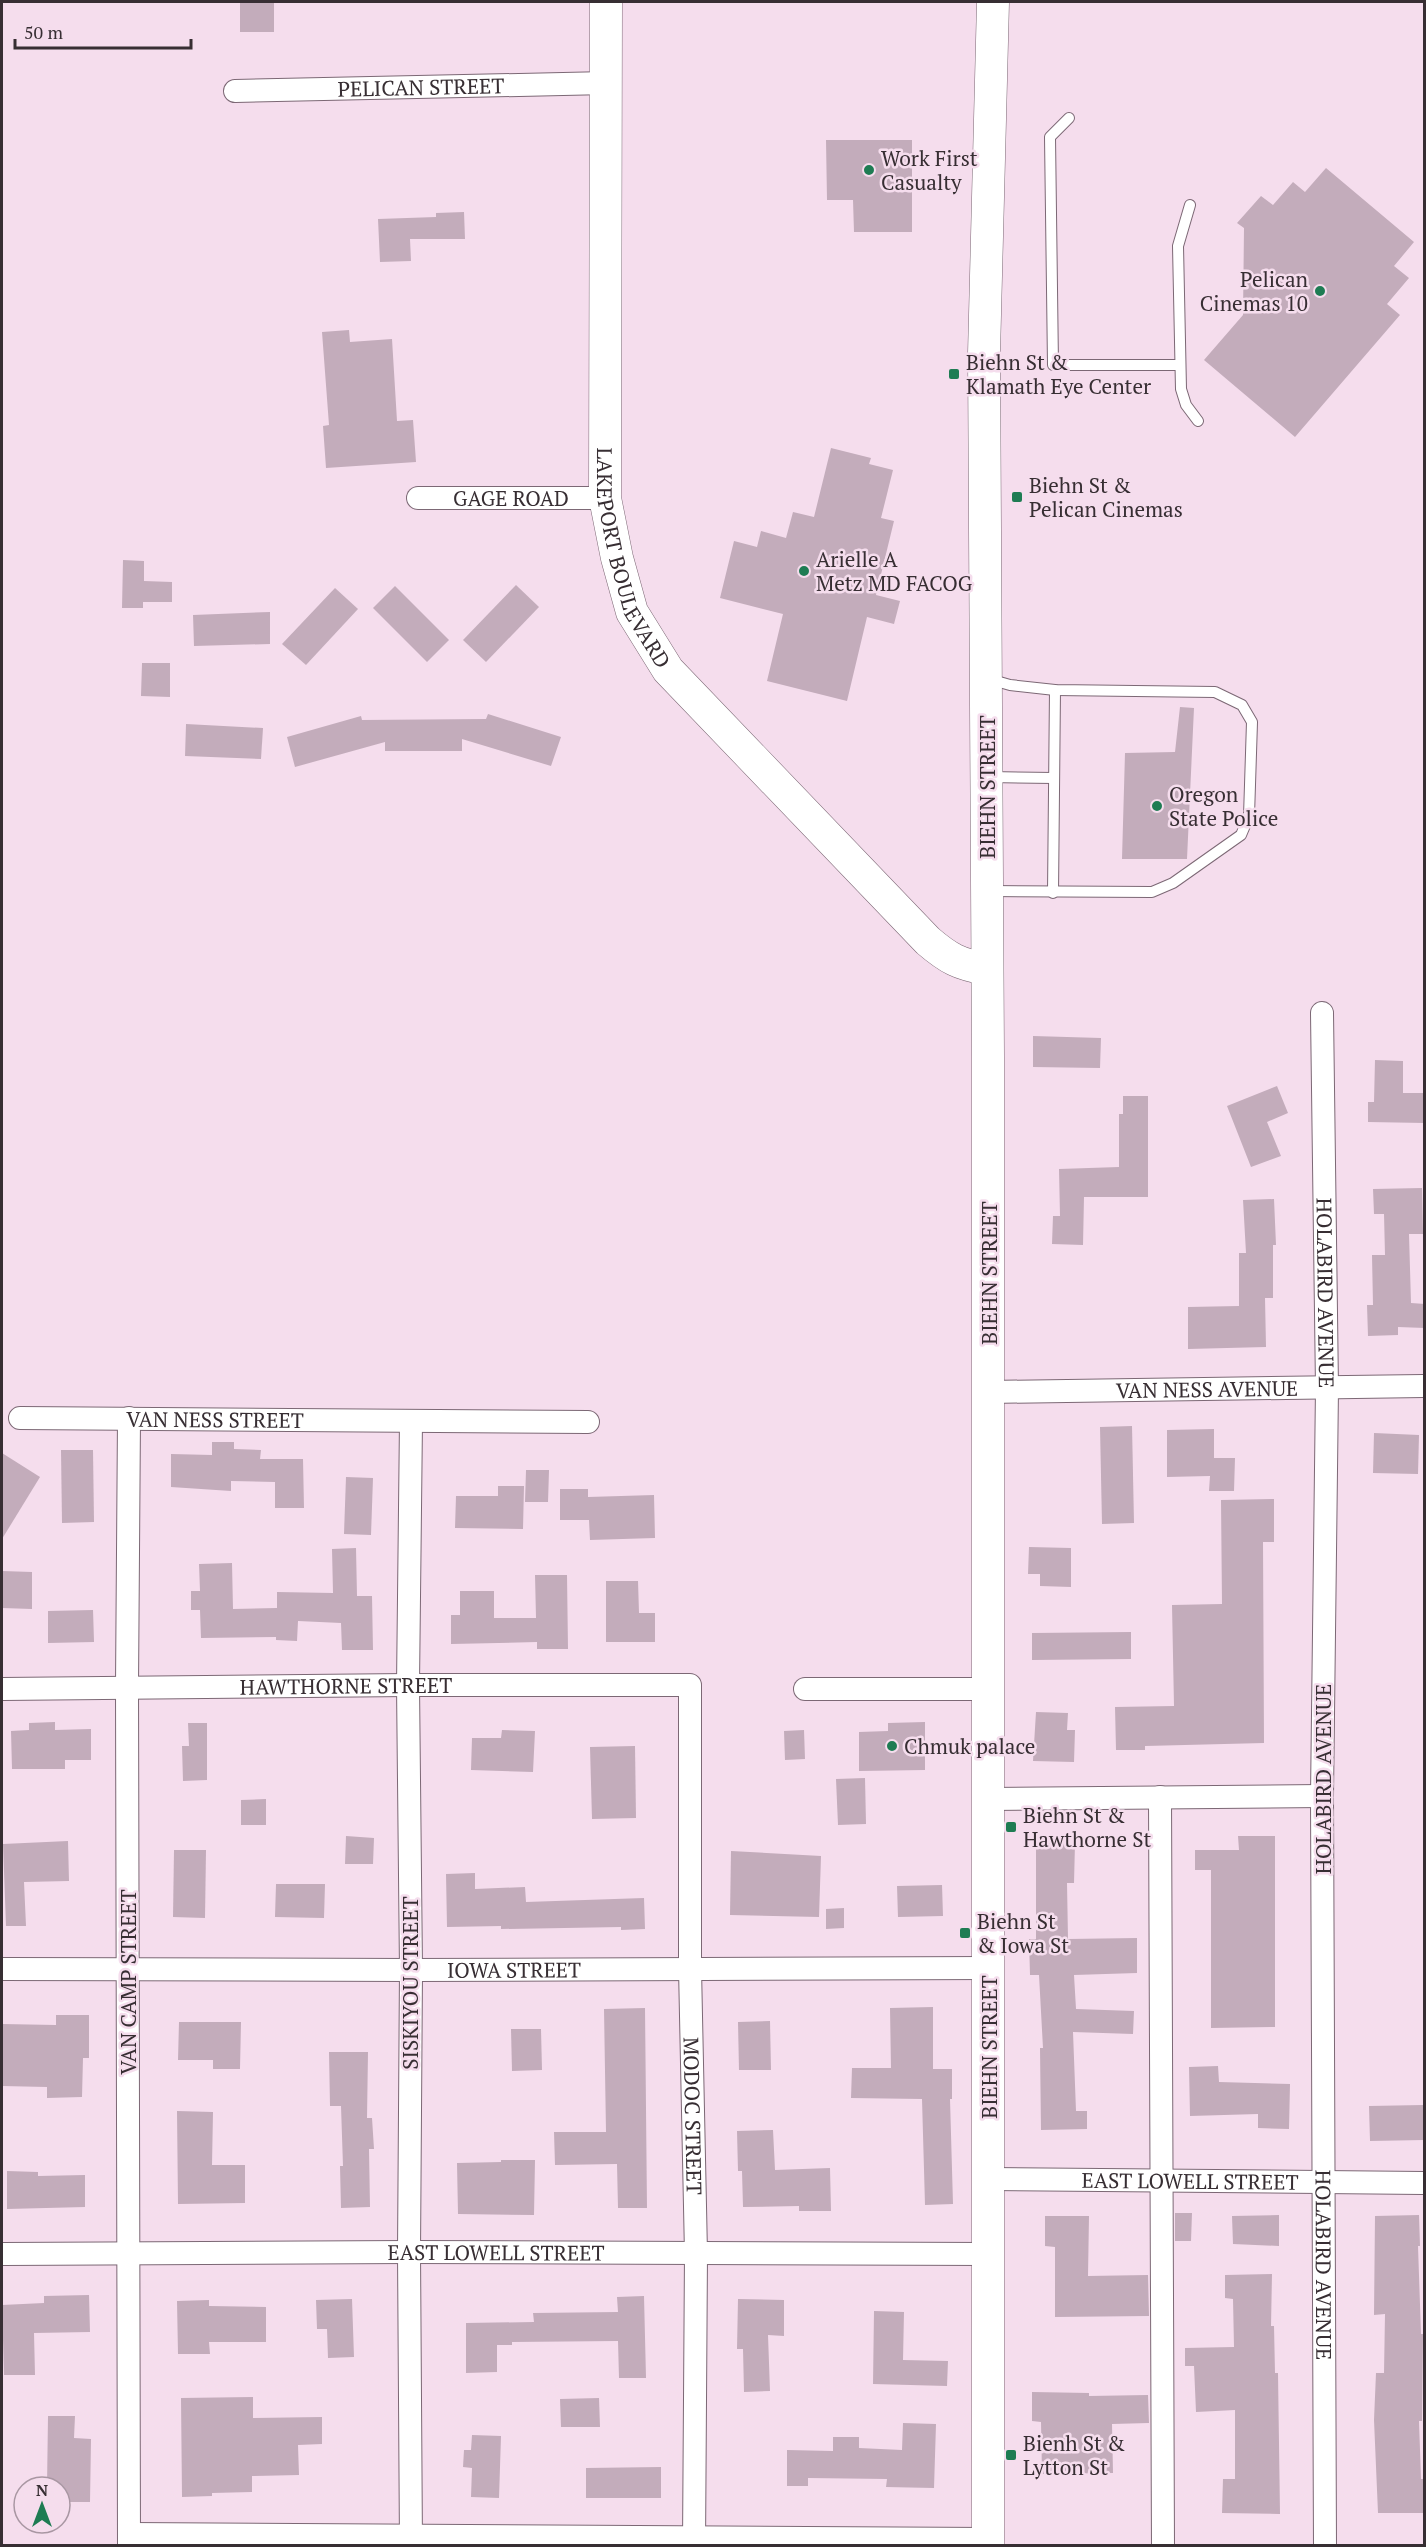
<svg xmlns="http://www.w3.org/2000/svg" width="1426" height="2547" font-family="'PT Serif',serif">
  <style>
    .building { fill: #c3acbb }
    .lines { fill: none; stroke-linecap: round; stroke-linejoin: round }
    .lane-casing { stroke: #7c6875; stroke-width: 12 }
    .street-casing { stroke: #7c6875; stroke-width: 24 }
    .secondary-casing { stroke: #7c6875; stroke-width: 33 }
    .lane { stroke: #fff; stroke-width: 10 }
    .street { stroke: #fff; stroke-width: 22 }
    .secondary { stroke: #fff; stroke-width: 32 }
    .poi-dot { fill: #1e7c53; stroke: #f5dded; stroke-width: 2 }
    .labels { text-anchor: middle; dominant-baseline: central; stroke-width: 5; stroke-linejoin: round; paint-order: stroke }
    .street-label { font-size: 21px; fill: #372e33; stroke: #f5dded }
    .poi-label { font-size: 21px; fill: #372e33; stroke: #f5dded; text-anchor: start }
  </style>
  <rect width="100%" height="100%" fill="#f5dded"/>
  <g class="building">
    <rect x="240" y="2" width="34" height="30"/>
    <path d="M826,140H912V232H854L853,200H827Z"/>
    <path d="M1326,168L1414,242L1394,266L1409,278L1387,304L1400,315L1295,437L1204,360L1243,315L1244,228L1237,223L1261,196L1273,205L1293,182L1305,192Z"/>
    <path d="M464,212L465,239H410L411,261L380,262L378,219L436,217V213Z"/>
    <path d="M349,330L350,342L392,339L397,421L413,420L416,462L326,468L323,426L329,425L322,332Z"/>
    <path d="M831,448L871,458L869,464L893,470L881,518L894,521L876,595L900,601L894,624L867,617L847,701L767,681L783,614L720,598L734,541L757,547L761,531L786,538L793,512L814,517Z"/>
    <path d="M123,560L144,561V581L172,582V602H143V608H122Z"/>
    <path d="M516,585L539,607L486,662L463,640Z"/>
    <path d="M395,586L449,640L427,662L373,608Z"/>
    <path d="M335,588L358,609L306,665L282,644Z"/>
    <path d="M270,612V644L194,646L193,615Z"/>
    <path d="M142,663H170V697L141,696Z"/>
    <path d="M1180,707L1194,708L1187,859H1122L1125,753L1175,752Z"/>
    <path d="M488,714L561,737L551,766L462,739V751H385V742L295,767L287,737L361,716L362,720L486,719Z"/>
    <path d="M186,724L263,728L261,759L185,756Z"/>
    <path d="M1033,1036L1101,1038L1100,1068L1033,1067Z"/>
    <path d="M1375,1060L1403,1061V1093H1425V1123L1368,1122V1102H1374Z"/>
    <path d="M1277,1086L1288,1113L1267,1122L1281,1156L1251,1167L1227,1106Z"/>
    <path d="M1123,1096H1148V1197H1084L1083,1245L1052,1244L1053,1216H1060L1059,1169L1119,1167V1114H1123Z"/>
    <path d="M1422,1188L1423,1234H1409L1411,1303L1425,1304V1328L1398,1327V1335L1368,1336L1367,1305H1373L1372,1255H1385L1384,1214H1374L1373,1189Z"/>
    <path d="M1274,1199L1276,1245H1273V1298H1265L1266,1347L1188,1349V1307L1239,1306V1253H1246L1243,1200Z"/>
    <path d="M1132,1426L1134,1523L1102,1524L1100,1427Z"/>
    <path d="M1214,1429V1458H1235L1234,1491H1209L1210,1476L1167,1477V1430Z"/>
    <path d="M1374,1433L1419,1435L1418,1474L1373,1473Z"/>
    <path d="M212,1442H234V1449L261,1450L260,1459H303L304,1508H275V1482L231,1481V1491L171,1487V1454L212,1455Z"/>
    <path d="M61,1450H93L94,1522L62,1523Z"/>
    <path d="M2,1453L40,1477L2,1539Z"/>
    <path d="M526,1470H549L548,1502H525Z"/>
    <path d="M346,1477L373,1478L371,1535L344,1534Z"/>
    <path d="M498,1486H524L523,1529L455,1528L456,1496H498Z"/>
    <path d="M560,1489H588V1497L654,1495L655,1538L590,1540L589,1520H560Z"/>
    <path d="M1274,1499V1542H1263L1264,1743L1145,1746V1750H1116L1115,1707L1174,1706L1172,1605L1222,1604L1221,1500Z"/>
    <path d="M1029,1547L1071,1548V1587L1040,1586V1574H1028Z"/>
    <path d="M356,1548L357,1596H372L373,1650H342L341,1623L298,1621L297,1641L276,1640V1637L201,1638L200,1610H191V1591H200L199,1564L232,1563L233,1609L277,1608V1592L333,1593L332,1549Z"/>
    <path d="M2,1571L32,1572V1609L2,1608Z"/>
    <path d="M535,1575H567L568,1649H537V1642L451,1644V1615H460V1591H494V1618H536Z"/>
    <path d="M606,1581H638L639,1613H655V1642H606Z"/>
    <path d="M93,1610L94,1642L48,1643V1611Z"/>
    <path d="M1131,1632V1659L1032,1660V1633Z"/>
    <path d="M1036,1712L1068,1713L1067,1730H1075L1074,1762L1033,1761Z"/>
    <path d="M55,1722V1730L91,1729V1760H65V1769H12L11,1731L29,1730V1723Z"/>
    <path d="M925,1722V1770L859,1771V1732L888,1731V1723Z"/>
    <path d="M188,1723H207V1780L183,1781L182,1746H189Z"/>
    <path d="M502,1730L535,1731L533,1772L471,1770L472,1738H501Z"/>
    <path d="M804,1730L805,1759L785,1760L784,1731Z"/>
    <path d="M635,1746L636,1818L592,1819L590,1747Z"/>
    <path d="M865,1778L866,1824L838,1825L836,1779Z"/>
    <path d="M266,1799V1825H241V1800Z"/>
    <path d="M346,1836L374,1838L373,1864H345Z"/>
    <path d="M1238,1836H1275V2027L1211,2028V1870H1195V1850H1239Z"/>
    <path d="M68,1841L69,1881L24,1882L26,1926H6L3,1844Z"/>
    <path d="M1036,1843H1075L1074,1883H1067L1068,1939L1137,1938V1973L1074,1975L1076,2009L1134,2011L1133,2034L1073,2032L1076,2111H1087V2129L1041,2130L1040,2048H1043L1039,1975H1030L1029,1939H1036Z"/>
    <path d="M174,1850H206L205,1918L173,1917Z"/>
    <path d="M731,1851L821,1856L819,1917L730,1915Z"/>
    <path d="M475,1873V1889L525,1887L526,1902L644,1898L645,1929L621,1930V1927L501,1929V1926L447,1927L446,1874Z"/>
    <path d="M276,1884H325L324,1918L275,1917Z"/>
    <path d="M942,1885L943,1916L898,1917L897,1886Z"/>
    <path d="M844,1908V1928L826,1929V1909Z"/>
    <path d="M933,2007V2069H952V2099H950L953,2204L925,2205L922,2099L851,2098L852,2068H891L890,2008Z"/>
    <path d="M645,2008L647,2208H618L617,2164L555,2165L554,2132H606L604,2009Z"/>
    <path d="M56,2015H89V2058H83L82,2097L47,2098V2087L2,2086V2024L56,2025Z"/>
    <path d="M770,2021L771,2070H739L738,2022Z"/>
    <path d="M179,2022H241L240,2069H213V2060H178Z"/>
    <path d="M511,2029H541L542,2070L512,2071Z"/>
    <path d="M329,2052H368L367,2118H372L374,2149H369L370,2207L341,2208L340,2166H343L341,2106H330Z"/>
    <path d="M1218,2066L1219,2082L1290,2084L1289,2129L1258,2128V2114L1190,2116L1189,2067Z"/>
    <path d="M1423,2105L1424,2140L1370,2141L1369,2106Z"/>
    <path d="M177,2111L213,2112L212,2165H245V2203L178,2204Z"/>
    <path d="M773,2130L775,2170L830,2168L831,2211H799V2206L743,2207L742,2171H738L737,2131Z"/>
    <path d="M501,2160H535L534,2215L458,2214L457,2163L501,2162Z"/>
    <path d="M7,2171L38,2172V2176L85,2175V2207L7,2209Z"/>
    <path d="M1175,2213H1192L1191,2241H1175Z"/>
    <path d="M1279,2215V2246L1233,2244L1232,2216Z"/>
    <path d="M1419,2215L1420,2246H1418L1421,2334H1423L1422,2421H1419L1421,2479H1425V2513H1378L1374,2420L1376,2373H1384L1385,2314L1374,2315L1375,2216Z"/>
    <path d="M1045,2216H1089L1088,2276L1148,2275L1149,2316L1055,2317V2247L1045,2246Z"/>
    <path d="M1272,2274L1271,2326H1274L1275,2373H1278L1280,2514L1222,2513L1223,2479H1235V2410L1196,2412L1194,2366H1185V2348L1234,2347L1233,2299L1225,2298V2275Z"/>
    <path d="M89,2295L90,2332L34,2333L35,2375H4L2,2305L44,2303V2296Z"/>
    <path d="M644,2296L646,2378H619L618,2341L512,2342V2345H497V2372L466,2373V2323L534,2322L533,2313L618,2312L617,2297Z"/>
    <path d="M352,2299L354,2357L328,2358L327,2329H317L316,2300Z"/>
    <path d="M738,2299L784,2300V2336L768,2335L770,2391L744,2392L743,2349H737Z"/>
    <path d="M209,2300V2306L266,2307V2342H209L210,2354H178L177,2301Z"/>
    <path d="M874,2311L904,2312L903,2360L948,2361L947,2386L873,2384Z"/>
    <path d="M1032,2392L1089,2393V2396L1148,2395L1149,2423L1112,2424L1113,2473L1042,2474L1041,2422L1032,2421Z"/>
    <path d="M253,2397V2418L322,2417V2444L298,2445L299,2475L252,2476V2492L212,2493V2496L182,2497L181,2398Z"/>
    <path d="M599,2398L600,2427H561L560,2399Z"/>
    <path d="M48,2416H75L74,2438L91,2439L90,2502H60V2487H47Z"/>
    <path d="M903,2423L936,2424L934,2488L886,2487L887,2479L808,2478V2486H787V2450L833,2451V2437H859V2448L902,2450Z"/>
    <path d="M472,2435L501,2436L499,2498L471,2497L472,2468L463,2467L464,2450H471Z"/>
    <path d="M661,2467V2498H586V2468Z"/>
  </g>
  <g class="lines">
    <defs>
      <g id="lane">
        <path d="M1069,118L1050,137L1053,365H1180"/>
        <path d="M1190,205L1178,246L1181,389L1186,405L1198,421"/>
        <path d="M989,679L1010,685L1055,690L1215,692L1242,705L1252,722L1249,816L1241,835L1173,883L1152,892L990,891"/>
        <path d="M989,777L1054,778"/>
        <path d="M1053,893L1055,690"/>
      </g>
      <g id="street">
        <path id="s1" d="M235,91L607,83"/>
        <path id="s2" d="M418,498H605"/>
        <path id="s3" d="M1322,1013L1327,1388L1322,1796L1325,2546"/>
        <path id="s4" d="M989,1392L1424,1386"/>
        <path id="s5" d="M20,1418L588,1422"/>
        <path id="s6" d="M2,1689L408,1685H690V1968L696,2254L694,2546"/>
        <path d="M805,1689H989"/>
        <path d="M1160,1797L1163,2546"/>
        <path d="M988,1799L1322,1796"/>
        <path id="s7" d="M2,1969L411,1970L989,1968"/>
        <path id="s8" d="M990,2179L1424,2183"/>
        <path id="s9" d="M2,2254L409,2252L989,2254"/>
        <path d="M129,2534L988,2539"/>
        <path d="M129,2546L127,1686L129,1418"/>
        <path d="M411,2546L409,2252L411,1970L408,1685L411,1421"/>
      </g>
      <g id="secondary">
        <path id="s10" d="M606,2L605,498L617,558L632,612L668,670L928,941C949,959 959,964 986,969"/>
        <path d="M988,2546V1057L984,354L993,2"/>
      </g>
    </defs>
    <use href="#lane" class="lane-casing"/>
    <use href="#street" class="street-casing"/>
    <use href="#secondary" class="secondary-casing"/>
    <use href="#lane" class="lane"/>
    <use href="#street" class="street"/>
    <use href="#secondary" class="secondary"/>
  </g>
  <g class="poi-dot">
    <circle cx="869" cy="170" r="6"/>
    <circle cx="1320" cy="291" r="6"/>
    <rect x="948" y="368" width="12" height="12" rx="3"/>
    <rect x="1011" y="491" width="12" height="12" rx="3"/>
    <circle cx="804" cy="571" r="6"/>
    <circle cx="1157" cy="806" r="6"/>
    <circle cx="892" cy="1746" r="6"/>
    <rect x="1005" y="1821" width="12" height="12" rx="3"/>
    <rect x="959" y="1927" width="12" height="12" rx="3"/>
    <rect x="1005" y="2449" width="12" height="12" rx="3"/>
  </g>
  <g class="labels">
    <g class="street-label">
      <text stroke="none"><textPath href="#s1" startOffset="186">PELICAN STREET</textPath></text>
      <text stroke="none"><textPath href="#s2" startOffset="93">GAGE ROAD</textPath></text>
      <text stroke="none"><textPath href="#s10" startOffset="561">LAKEPORT BOULEVARD</textPath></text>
      <text transform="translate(987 787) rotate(-90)">BIEHN STREET</text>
      <text transform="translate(989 1273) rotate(-90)">BIEHN STREET</text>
      <text stroke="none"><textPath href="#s3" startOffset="280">HOLABIRD AVENUE</textPath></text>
      <text stroke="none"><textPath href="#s4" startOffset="218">VAN NESS AVENUE</textPath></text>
      <text stroke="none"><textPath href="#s5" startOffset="195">VAN NESS STREET</textPath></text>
      <text stroke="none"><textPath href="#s6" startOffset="344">HAWTHORNE STREET</textPath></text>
      <text transform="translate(1323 1779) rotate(-90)">HOLABIRD AVENUE</text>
      <text stroke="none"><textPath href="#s7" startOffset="512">IOWA STREET</textPath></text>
      <text transform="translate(128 1982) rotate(-90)">VAN CAMP STREET</text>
      <text transform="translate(410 1983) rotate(-90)">SISKIYOU STREET</text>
      <text transform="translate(989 2047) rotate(-90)">BIEHN STREET</text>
      <text stroke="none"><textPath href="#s6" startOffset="1119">MODOC STREET</textPath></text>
      <text stroke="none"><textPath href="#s8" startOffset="200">EAST LOWELL STREET</textPath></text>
      <text stroke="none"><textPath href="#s9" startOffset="494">EAST LOWELL STREET</textPath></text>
      <text stroke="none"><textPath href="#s3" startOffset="1252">HOLABIRD AVENUE</textPath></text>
    </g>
    <g class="poi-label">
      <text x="881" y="158">Work First<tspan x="881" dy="24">Casualty</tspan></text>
      <text x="1308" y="279" text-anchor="end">Pelican<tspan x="1308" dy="24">Cinemas 10</tspan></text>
      <text x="966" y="362">Biehn St &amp;<tspan x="966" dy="24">Klamath Eye Center</tspan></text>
      <text x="1029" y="485">Biehn St &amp;<tspan x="1029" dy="24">Pelican Cinemas</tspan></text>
      <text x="816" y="559">Arielle A<tspan x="816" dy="24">Metz MD FACOG</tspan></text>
      <text x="1169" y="794">Oregon<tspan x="1169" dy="24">State Police</tspan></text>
      <text x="904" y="1746">Chmuk palace</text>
      <text x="1023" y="1815">Biehn St &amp;<tspan x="1023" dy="24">Hawthorne St</tspan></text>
      <text x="977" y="1921">Biehn St<tspan x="977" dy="24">&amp; Iowa St</tspan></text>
      <text x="1023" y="2443">Bienh St &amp;<tspan x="1023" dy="24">Lytton St</tspan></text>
    </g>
  </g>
  <rect width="1426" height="2547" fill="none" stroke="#372e33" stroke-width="6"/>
  <g transform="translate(42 2505)"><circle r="28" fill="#f5dded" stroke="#a997a3" stroke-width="1.5"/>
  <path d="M0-4.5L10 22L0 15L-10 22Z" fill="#1e7c53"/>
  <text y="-9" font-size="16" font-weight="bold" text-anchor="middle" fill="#372e33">N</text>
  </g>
  <path d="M15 39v9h176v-9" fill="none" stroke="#372e33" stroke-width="3"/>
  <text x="24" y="39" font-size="18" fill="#372e33" stroke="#f5dded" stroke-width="4.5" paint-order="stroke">50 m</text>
</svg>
